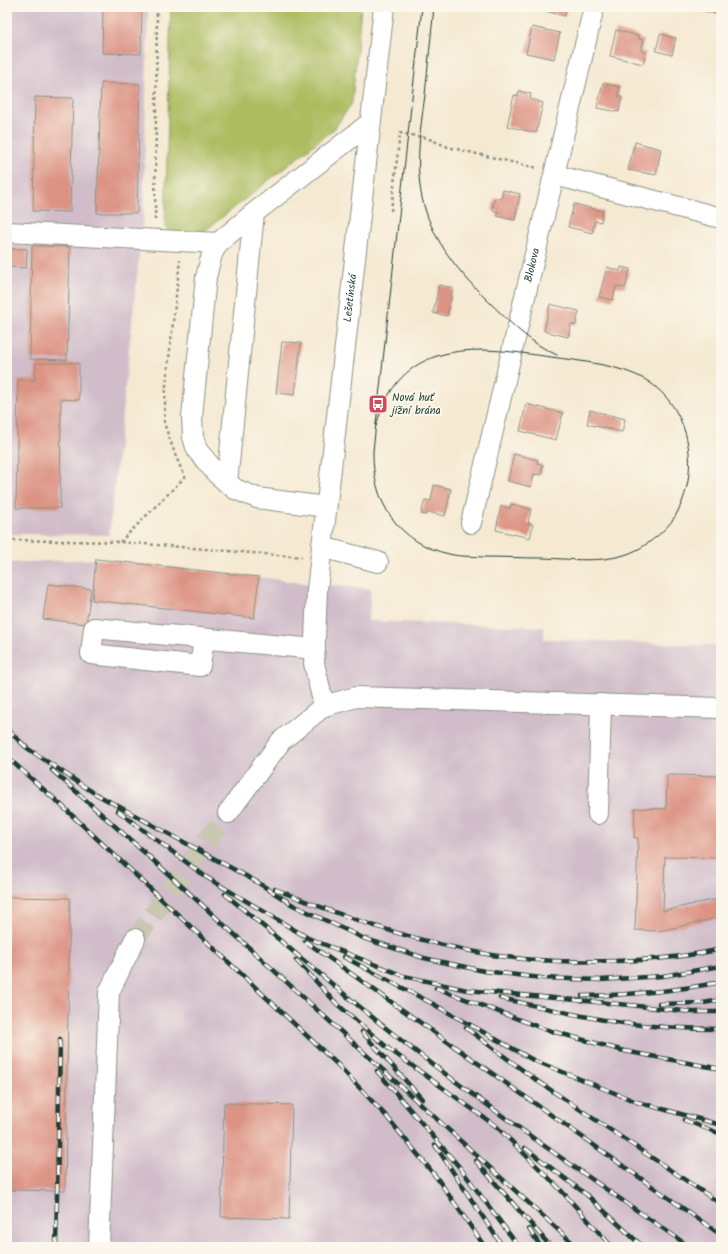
<svg xmlns="http://www.w3.org/2000/svg" width="728" height="1254" font-family="Kalam,sans-serif">
  <style>
    .industrial { fill: #d1bdca }
    .green { fill: #acbc5e; stroke: #667c49 }
    .building { fill: #dc9383 }
    .lines { fill: none; stroke-linecap: round; stroke-linejoin: round }
    .minor-tunnel { stroke: #cac7b2; stroke-width: 20; stroke-dasharray: 20 10; stroke-linecap: butt }
    .minor-casing { stroke: #8a9383; stroke-width: 22 }
    .path { stroke: #8a9383; stroke-width: 2.5; stroke-dasharray: 3 3; stroke-linecap: butt }
    .minor { stroke: #fff; stroke-width: 20 }
    .tram { stroke: #1f3d34; stroke-width: 1 }
    .rail-casing { stroke: #1f3d34; stroke-width: 4.5 }
    .rail { stroke: #fbf7ec; stroke-width: 3; stroke-dasharray: 9; stroke-linecap: butt }
    .labels { text-anchor: middle; dominant-baseline: central; stroke-width: 4; stroke-linejoin: round; paint-order: stroke }
    .street-label { font-size: 11px; fill: #1f3d34; stroke: #fbf7ec }
    .poi-label { font-size: 11px; fill: #1f3d34; stroke: #fbf7ec; text-anchor: start }
  </style>
  <rect width="100%" height="100%" fill="#fbf7ec"/>
  <filter id="ink" filterUnits="userSpaceOnUse"><feTurbulence type="fractalNoise" baseFrequency=".025" numOctaves="2"/><feDisplacementMap in="SourceGraphic" scale="8" xChannelSelector="R" yChannelSelector="G"/><feConvolveMatrix kernelMatrix="1 2 1 2 8 2 1 2 1" color-interpolation-filters="sRGB"/></filter>
  <filter id="wash" filterUnits="userSpaceOnUse"><feTurbulence type="fractalNoise" baseFrequency=".012" numOctaves="4" result="noise"/><feDisplacementMap in="SourceGraphic" scale="16" xChannelSelector="R" yChannelSelector="G"/><feGaussianBlur stdDeviation="0.9" result="paint"/><feColorMatrix in="noise" values="0 0 0 0 0 0 0 0 0 0 0 0 0 0 0 0 0 1.4 0 .05"/><feComposite in="paint" operator="in"/></filter>
  <g filter="url(#wash)">
    <rect width="100%" height="100%" fill="#f5e9d2"/>
    <g class="industrial">
      <path d="M7,7H148L143,221L109,535L7,534Z"/>
      <path d="M96,559L259,577L293,582L371,589L368,621L544,627V639L721,646V1247H7V563Z"/>
    </g>
    <path class="green" d="M171,7H361L352,103L335,128L197,237L175,238L165,227Z"/>
    <g id="blocks">
      <g class="building">
        <path d="M103,7H142L141,54L102,53Z"/>
        <path d="M538,7H567L565,16L538,9Z"/>
        <path d="M643,7H660L659,11Z"/>
        <path d="M697,7H721V15L696,9Z"/>
        <path d="M532,27L560,33L554,59L526,53Z"/>
        <path d="M616,30L639,36V39L644,40L641,51L646,52L643,64L610,56Z"/>
        <path d="M660,34L676,38L672,55L656,51Z"/>
        <path d="M101,83L140,84L137,213H97Z"/>
        <path d="M603,83L620,87L618,96L622,97L619,112L597,108Z"/>
        <path d="M519,91L531,94L530,99L543,103L536,133L507,126L514,95L518,96Z"/>
        <path d="M35,97L73,98L70,212L33,211Z"/>
        <path d="M635,142L661,149L656,175L628,170Z"/>
        <path d="M503,190L520,194L515,220L497,216L498,212L492,210L495,198L501,199Z"/>
        <path d="M574,204L603,211L601,222L595,221L592,233L568,227Z"/>
        <path d="M32,246L70,247L67,360L30,359Z"/>
        <path d="M8,249H27L26,268L8,267Z"/>
        <path d="M607,267L620,271L621,267L630,269L625,288L616,286L613,300L599,297Z"/>
        <path d="M439,285L453,288L447,316L433,313Z"/>
        <path d="M550,304L579,311L576,325L571,324L568,337L544,331Z"/>
        <path d="M282,342L301,343L295,395L276,393Z"/>
        <path d="M36,363H79V400L61,399L60,508H16L18,380H35Z"/>
        <path d="M526,404L563,413L556,440L520,431Z"/>
        <path d="M590,410L625,419L622,432L587,424Z"/>
        <path d="M514,454L538,460L537,463L543,465L541,475L534,474L531,487L508,481Z"/>
        <path d="M434,485L451,489L445,516L428,512L427,515L421,514L425,500L431,501Z"/>
        <path d="M511,504L531,509L528,523L533,525L530,538L496,530L501,506L510,508Z"/>
        <path d="M96,559L259,577L254,618L92,600Z"/>
        <path d="M48,584L91,589L86,624L43,619Z"/>
        <path d="M667,775L721,776V858L665,857L663,911L721,898V917L660,931L635,930L638,838H634L635,808L666,809Z"/>
        <path d="M7,897L70,898L65,1191L7,1190Z"/>
        <path d="M224,1103L292,1105L289,1219L221,1217Z"/>
      </g>
    </g>
  </g>
  <g filter="url(#ink)">
    <use href="#blocks" fill-opacity="0" stroke="#8a9383" stroke-width="1"/>
    <g class="lines">
      <path class="minor-tunnel" d="M135,939L228,813"/>
      <defs>
        <g id="minor">
          <path d="M555,175L721,218"/>
          <path d="M7,232L218,243"/>
          <path d="M227,483L254,213"/>
          <path d="M326,507L257,498L235,489L217,474L197,450L193,437L192,417L206,277L212,254L218,243L254,213L370,123"/>
          <path id="s1" d="M471,523L594,7"/>
          <path d="M322,547L378,562"/>
          <path d="M204,639L200,666L91,654L94,628L315,649"/>
          <path id="s2" d="M324,706L314,663L317,590L384,7"/>
          <path d="M228,813L281,741L324,706L356,697L721,708"/>
          <path d="M598,814L601,704"/>
          <path d="M99,1247L109,992L135,939"/>
        </g>
      </defs>
      <use href="#minor" class="minor-casing"/>
      <g class="path">
        <path d="M391,211L400,133L427,138L448,147L537,168"/>
        <path d="M155,220L157,7"/>
        <path d="M7,540L120,542L302,557"/>
        <path d="M120,542L185,477L176,457L164,423L166,385L180,260"/>
      </g>
      <use href="#minor" class="minor"/>
      <g class="tram">
        <path d="M434,7C431,36 428,65 425,95C420,132 413,175 426,212C438,248 462,275 488,301C509,321 529,343 557,355"/>
        <path d="M376,426C379,416 382,407 387,398C420,336 493,349 551,357C580,361 621,365 646,380C689,407 701,466 678,511C671,526 656,538 642,547C613,565 575,559 542,558C523,558 503,557 483,557C472,556 460,557 449,554C398,543 372,502 373,451L422,7"/>
      </g>
      <defs>
        <g id="rail">
          <path d="M7,729L27,748L94,793L257,882L293,905L363,938L424,958L484,971L541,978L600,980L663,976L721,966"/>
          <path d="M7,757L60,804L338,1065L387,1117L437,1178L485,1247"/>
          <path d="M52,770L154,861L577,1247"/>
          <path d="M118,811L206,877L308,938L404,976L467,990L629,1005L692,1012H721"/>
          <path d="M275,889C339,915 403,938 471,951C483,953 495,956 507,957C543,962 579,962 616,961C651,960 687,957 721,949"/>
          <path d="M225,894C282,942 339,991 397,1037C492,1111 591,1179 690,1247"/>
          <path d="M305,941L721,1235"/>
          <path d="M344,957L435,1005L533,1060L637,1102L721,1125"/>
          <path d="M296,960L337,1004L389,1049L497,1127L558,1187L612,1247"/>
          <path d="M436,988L544,1029L624,1051L721,1069"/>
          <path d="M582,996C629,995 675,991 721,982"/>
          <path d="M500,998C541,1007 581,1017 623,1023C655,1027 689,1029 721,1029"/>
          <path d="M659,1004L703,1003L721,1000"/>
          <path d="M466,1028L536,1080L721,1204"/>
          <path d="M362,1032L422,1099"/>
          <path d="M377,1071L461,1169L519,1247"/>
          <path d="M684,1120L721,1134"/>
          <path d="M435,1145L503,1247"/>
          <path d="M525,1148L587,1195L643,1247"/>
          <path d="M476,1161L551,1247"/>
          <path d="M529,1229L541,1247"/>
          <path d="M56,1247L60,1039"/>
        </g>
      </defs>
      <use href="#rail" class="rail-casing"/>
      <use href="#rail" class="rail"/>
    </g>
  </g>
  <defs>
    <symbol id="bus-square" viewBox="-11 -11 22 22"><rect x="-9" y="-9" width="18" height="18" rx="4" fill="#d1495b" stroke="#fbf7ec"/><path d="M-5-6H5V4H4V6H2V4H-2V6H-4V4H-5ZM-3.5-4V0h7V-4ZM-3.5 1.2v1.5H-2V1.2ZM2 1.2v1.5H3.5V1.2Z" fill="#fff"/></symbol>
  </defs>
  <g fill-rule="evenodd">
    <use href="#bus-square" x="367" y="393" width="22" height="22"/>
  </g>
  <g class="labels">
    <g class="street-label">
      <text stroke="none"><textPath href="#s1" startOffset="265">Blokova</textPath></text>
      <text stroke="none"><textPath href="#s2" startOffset="411">Lešetínská</textPath></text>
    </g>
    <g class="poi-label">
      <text x="392" y="398">Nová huť<tspan x="392" dy="13">jižní brána</tspan></text>
    </g>
  </g>
  <rect width="728" height="1254" fill="none" stroke="#fbf7ec" stroke-width="24"/>
</svg>
